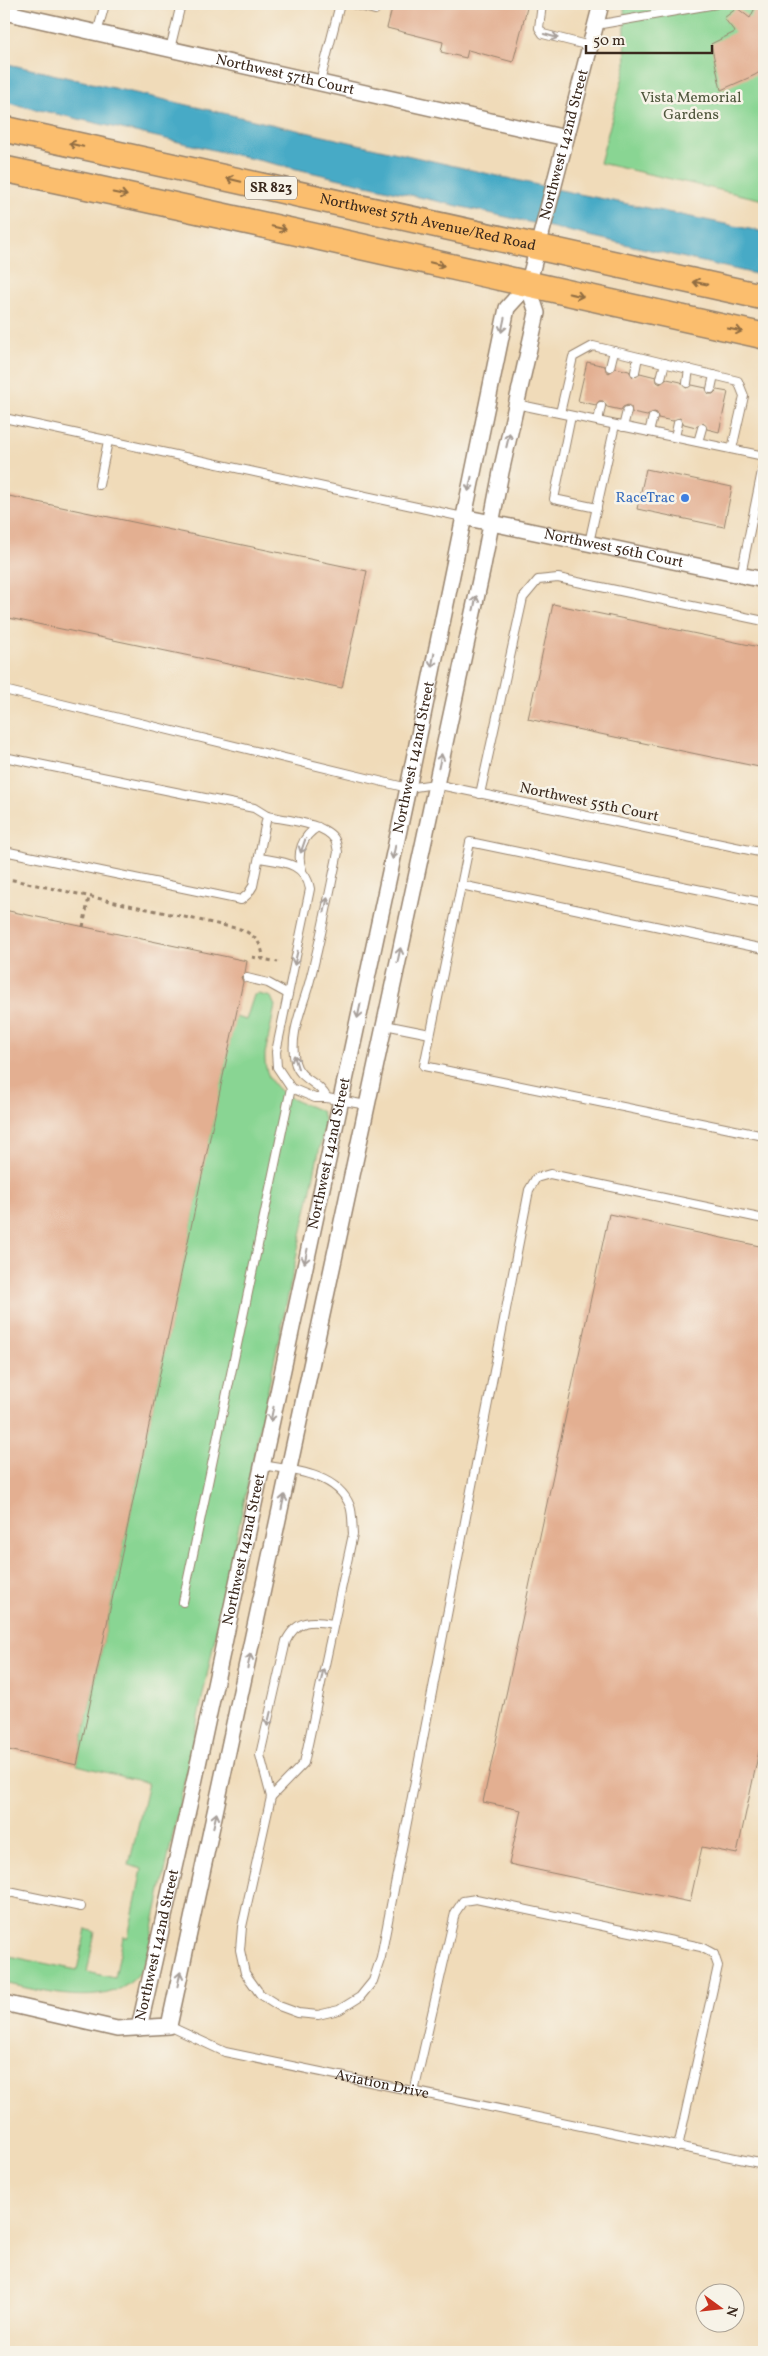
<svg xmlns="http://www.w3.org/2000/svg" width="768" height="2356" font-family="Vollkorn,serif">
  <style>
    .green { fill: #89d593; stroke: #628058 }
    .water { fill: #46aac6; stroke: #406a72 }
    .building { fill: #e3af91 }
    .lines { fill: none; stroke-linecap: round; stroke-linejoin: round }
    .lane-casing { stroke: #96826c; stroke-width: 10 }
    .street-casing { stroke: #96826c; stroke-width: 18 }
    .primary-casing { stroke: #96826c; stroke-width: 28 }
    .path { stroke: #96826c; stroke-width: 3; stroke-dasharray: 4 4; stroke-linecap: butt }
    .lane { stroke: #fff; stroke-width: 8 }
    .street { stroke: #fff; stroke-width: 15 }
    .primary { stroke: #fbbe6e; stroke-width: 25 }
    .oneway { stroke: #a79f9a }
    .oneway2 { stroke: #916d42 }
    .shop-dot { fill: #3f7fe0; stroke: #f7f3e8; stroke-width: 2 }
    .labels { text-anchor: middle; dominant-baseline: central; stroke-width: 5; stroke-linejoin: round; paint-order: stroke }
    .shield { fill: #f7f3e8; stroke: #73665b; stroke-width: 1 }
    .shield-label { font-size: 14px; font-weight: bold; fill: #3b2a1e }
    .street-label { font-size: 15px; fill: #3b2a1e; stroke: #f7f3e8 }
    .park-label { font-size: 15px; fill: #4e553b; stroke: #f7f3e8 }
    .shop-label { font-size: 15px; fill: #366cbe; stroke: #f7f3e8; text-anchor: end }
  </style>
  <rect width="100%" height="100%" fill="#f7f3e8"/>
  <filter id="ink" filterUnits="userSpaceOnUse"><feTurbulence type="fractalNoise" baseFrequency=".02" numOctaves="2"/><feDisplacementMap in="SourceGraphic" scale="10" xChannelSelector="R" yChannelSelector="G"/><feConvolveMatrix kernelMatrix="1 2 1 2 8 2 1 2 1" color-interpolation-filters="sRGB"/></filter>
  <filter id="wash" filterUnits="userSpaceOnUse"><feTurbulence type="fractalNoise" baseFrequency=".0096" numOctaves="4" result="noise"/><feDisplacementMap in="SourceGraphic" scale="20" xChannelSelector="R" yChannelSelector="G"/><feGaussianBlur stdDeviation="1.12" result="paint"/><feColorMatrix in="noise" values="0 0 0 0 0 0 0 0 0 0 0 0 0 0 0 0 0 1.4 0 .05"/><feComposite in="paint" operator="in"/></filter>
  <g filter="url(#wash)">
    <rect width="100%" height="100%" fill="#f0dbb9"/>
    <g class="green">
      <path d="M624,4H764V200L600,163L626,65Z"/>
      <path d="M258,994L271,997L275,1006L265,1054C263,1088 290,1100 317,1109L322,1112L325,1123L147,1956C144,1964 141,1973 134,1979C104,2009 41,1991 4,1983V1955L77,1970L86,1929L95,1932L87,1972L115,1978L123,1937H128L142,1869L129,1865L148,1783L77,1765L235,1017L246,1020L254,995Z"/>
    </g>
    <path class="water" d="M4,63L555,189L764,232V276L4,102Z"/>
    <g id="blocks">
      <g class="building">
        <path d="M393,4H528L513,62L468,50L466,58L441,52L443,42L387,28Z"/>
        <path d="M757,4H764V69L755,75L721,90L711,44L735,32L724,18L737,8L750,18Z"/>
        <path d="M587,362L605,366L606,371L609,373L616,368L629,371L633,377L640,373L656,377L657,382L660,384L667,379L681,382L686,388L692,385L706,388L709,394H713L717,390L728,392L719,432L707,429L703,423L696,427L684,424L680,418L673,421L658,418L657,413L654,412L647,416L632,413L631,407L628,405L623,407L621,410L607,407L603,401H599L596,405L578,401Z"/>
        <path d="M646,469L732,487L724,527L637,509Z"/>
        <path d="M4,495L367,571L342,688L4,617Z"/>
        <path d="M553,604L764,648V768L528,719Z"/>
        <path d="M4,910L247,961L245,973L241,977L243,982L77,1765L4,1749Z"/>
        <path d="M609,1214L764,1247V1728L737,1854L702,1847L690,1902L509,1864L521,1810L483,1802Z"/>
      </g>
    </g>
  </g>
  <g filter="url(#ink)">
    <use href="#blocks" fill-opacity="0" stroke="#96826c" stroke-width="1"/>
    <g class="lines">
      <defs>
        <g id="lane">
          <path d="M352,4L375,10"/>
          <path d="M542,4L539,28L543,34L590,46"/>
          <path d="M596,25L716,4"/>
          <path d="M97,33L105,4"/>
          <path d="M170,49L181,4"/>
          <path d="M320,82L340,4"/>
          <path d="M610,367L614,351"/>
          <path d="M635,372L638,357"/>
          <path d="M661,378L665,363"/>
          <path d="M687,383L689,369"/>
          <path d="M711,389L714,375"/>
          <path d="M516,404L764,456"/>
          <path d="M560,413L573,357L593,346L738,381L744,396L732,449"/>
          <path d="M571,416L554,499L597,508"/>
          <path d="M4,418L463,517"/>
          <path d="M598,421L601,406"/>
          <path d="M623,427L627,411"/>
          <path d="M649,432L653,417"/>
          <path d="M675,437L678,423"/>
          <path d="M698,442L702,428"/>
          <path d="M99,485L108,441"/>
          <path d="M589,543L615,425"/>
          <path d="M741,575L764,461"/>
          <path d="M4,690L408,788L435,784L764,853"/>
          <path d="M4,757L254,808L267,816L253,886L248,894L241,900L4,851"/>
          <path d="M480,794L523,598L538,580L558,578L764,621"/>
          <path d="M267,816C285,820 326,823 335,840C337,844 337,848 338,852C329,895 321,938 310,980C303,1007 289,1033 295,1062C299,1080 320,1082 327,1098"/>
          <path d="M259,858C282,862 305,862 310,889L276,1052L277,1067L291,1088L315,1098H327L367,1105"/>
          <path d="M302,870C296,853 302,836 318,827"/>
          <path d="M461,885L764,949"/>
          <path d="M764,903L470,842L424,1066L764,1136"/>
          <path d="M247,978L268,983L288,994"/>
          <path d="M385,1025L430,1034"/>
          <path d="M261,1465C292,1470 337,1473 350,1506C353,1514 352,1526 353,1534L304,1763L271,1797"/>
          <path d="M183,1602L291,1088"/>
          <path d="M333,1624C311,1620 297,1619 286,1641L260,1755L271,1797L242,1927L240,1950L245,1973L260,1994L279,2006L298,2013L318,2015L339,2010L360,1997L373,1981L381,1957L529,1190L536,1178L550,1174L764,1219"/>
          <path d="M4,1891L81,1907"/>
          <path id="s1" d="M169,2026L225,2052L764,2164"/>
          <path d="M414,2092L455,1913L463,1901L476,1899L701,1947L714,1954L718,1966L678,2147"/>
        </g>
        <g id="street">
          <path id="s2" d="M4,12L566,138"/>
          <path id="s3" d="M463,517L764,580"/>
          <path d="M4,2003L117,2029L169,2026C276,1542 375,1055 482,571L501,472L537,313L528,285"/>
          <path id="s4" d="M139,2028L194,1783L408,788L507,308L528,285L601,4"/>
        </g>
        <g id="primary">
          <path id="s5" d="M4,129L764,297"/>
          <path d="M4,169C258,222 511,281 764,336"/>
        </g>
      </defs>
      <use href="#lane" class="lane-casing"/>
      <use href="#street" class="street-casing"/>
      <use href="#primary" class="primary-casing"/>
      <g class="path">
        <path d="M4,878L240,929C254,934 263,944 263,959"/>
        <path d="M83,927L89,897"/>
        <path d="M252,957L278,962"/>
      </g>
      <use href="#lane" class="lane"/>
      <use href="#street" class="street"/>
      <use href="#primary" class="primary"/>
    </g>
    <defs><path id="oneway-shaft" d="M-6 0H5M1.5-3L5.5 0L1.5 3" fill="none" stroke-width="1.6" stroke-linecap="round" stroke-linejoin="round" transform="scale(1.25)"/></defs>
    <g class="oneway">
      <use href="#oneway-shaft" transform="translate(551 36) rotate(16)"/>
      <use href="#oneway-shaft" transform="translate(503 325) rotate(102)"/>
      <use href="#oneway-shaft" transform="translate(508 440) rotate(-77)"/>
      <use href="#oneway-shaft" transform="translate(470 484) rotate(102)"/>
      <use href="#oneway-shaft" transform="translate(475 603) rotate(-78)"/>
      <use href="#oneway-shaft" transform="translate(433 660) rotate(101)"/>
      <use href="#oneway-shaft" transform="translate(440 761) rotate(-78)"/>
      <use href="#oneway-shaft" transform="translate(303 846) rotate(109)"/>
      <use href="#oneway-shaft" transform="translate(394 852) rotate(102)"/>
      <use href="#oneway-shaft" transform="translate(326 905) rotate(-78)"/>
      <use href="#oneway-shaft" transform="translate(399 955) rotate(-78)"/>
      <use href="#oneway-shaft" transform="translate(296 958) rotate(103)"/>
      <use href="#oneway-shaft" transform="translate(359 1011) rotate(102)"/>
      <use href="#oneway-shaft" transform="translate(296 1062) rotate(-107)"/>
      <use href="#oneway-shaft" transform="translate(306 1256) rotate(102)"/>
      <use href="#oneway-shaft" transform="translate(272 1414) rotate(102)"/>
      <use href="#oneway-shaft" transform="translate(283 1502) rotate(-78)"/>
      <use href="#oneway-shaft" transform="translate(249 1661) rotate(-78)"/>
      <use href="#oneway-shaft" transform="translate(322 1676) rotate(-78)"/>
      <use href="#oneway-shaft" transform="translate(269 1719) rotate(103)"/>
      <use href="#oneway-shaft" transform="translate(215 1820) rotate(-77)"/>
      <use href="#oneway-shaft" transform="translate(179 1979) rotate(-78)"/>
    </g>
    <g class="oneway2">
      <use href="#oneway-shaft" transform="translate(76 145) rotate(-167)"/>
      <use href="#oneway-shaft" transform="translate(234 180) rotate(-167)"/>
      <use href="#oneway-shaft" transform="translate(120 194) rotate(12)"/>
      <use href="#oneway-shaft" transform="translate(279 228) rotate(13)"/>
      <use href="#oneway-shaft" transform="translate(437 264) rotate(13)"/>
      <use href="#oneway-shaft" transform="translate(700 283) rotate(-168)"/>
      <use href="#oneway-shaft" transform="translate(576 295) rotate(12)"/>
      <use href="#oneway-shaft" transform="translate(735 330) rotate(12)"/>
    </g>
  </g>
  <circle class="shop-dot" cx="685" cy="498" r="5"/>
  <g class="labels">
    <rect class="shield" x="245" y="176.5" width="52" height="23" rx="4"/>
    <g class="shield-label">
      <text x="271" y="188">SR 823</text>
    </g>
    <g class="street-label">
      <text stroke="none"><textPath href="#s2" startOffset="288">Northwest 57th Court</textPath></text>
      <text stroke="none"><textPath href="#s4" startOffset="1935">Northwest 142nd Street</textPath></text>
      <text stroke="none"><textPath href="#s5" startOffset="434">Northwest 57th Avenue/Red Road</textPath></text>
      <text stroke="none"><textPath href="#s3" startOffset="154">Northwest 56th Court</textPath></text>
      <text stroke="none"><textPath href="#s4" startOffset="1300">Northwest 142nd Street</textPath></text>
      <text transform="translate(589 803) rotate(12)">Northwest 55th Court</text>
      <text stroke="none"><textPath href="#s4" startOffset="895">Northwest 142nd Street</textPath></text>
      <text stroke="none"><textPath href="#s4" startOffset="490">Northwest 142nd Street</textPath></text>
      <text stroke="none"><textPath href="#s4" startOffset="85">Northwest 142nd Street</textPath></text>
      <text stroke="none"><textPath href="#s1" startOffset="222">Aviation Drive</textPath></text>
    </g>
    <g class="park-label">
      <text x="691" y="98">Vista Memorial<tspan x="691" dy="17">Gardens</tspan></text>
    </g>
    <g class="shop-label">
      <text x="675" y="498">RaceTrac</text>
    </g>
  </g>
  <rect width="768" height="2356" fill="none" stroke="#f7f3e8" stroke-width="20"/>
  <g transform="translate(720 2308) rotate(105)"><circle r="24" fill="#f7f3e8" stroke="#aca397"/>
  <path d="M0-4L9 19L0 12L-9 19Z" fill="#c8321e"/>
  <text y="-8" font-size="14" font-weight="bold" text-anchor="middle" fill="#3b2a1e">N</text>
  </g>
  <path d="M586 45v8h126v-8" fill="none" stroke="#3b2a1e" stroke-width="2.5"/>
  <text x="593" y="45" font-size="15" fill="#3b2a1e" stroke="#f7f3e8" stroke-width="4" paint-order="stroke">50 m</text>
</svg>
